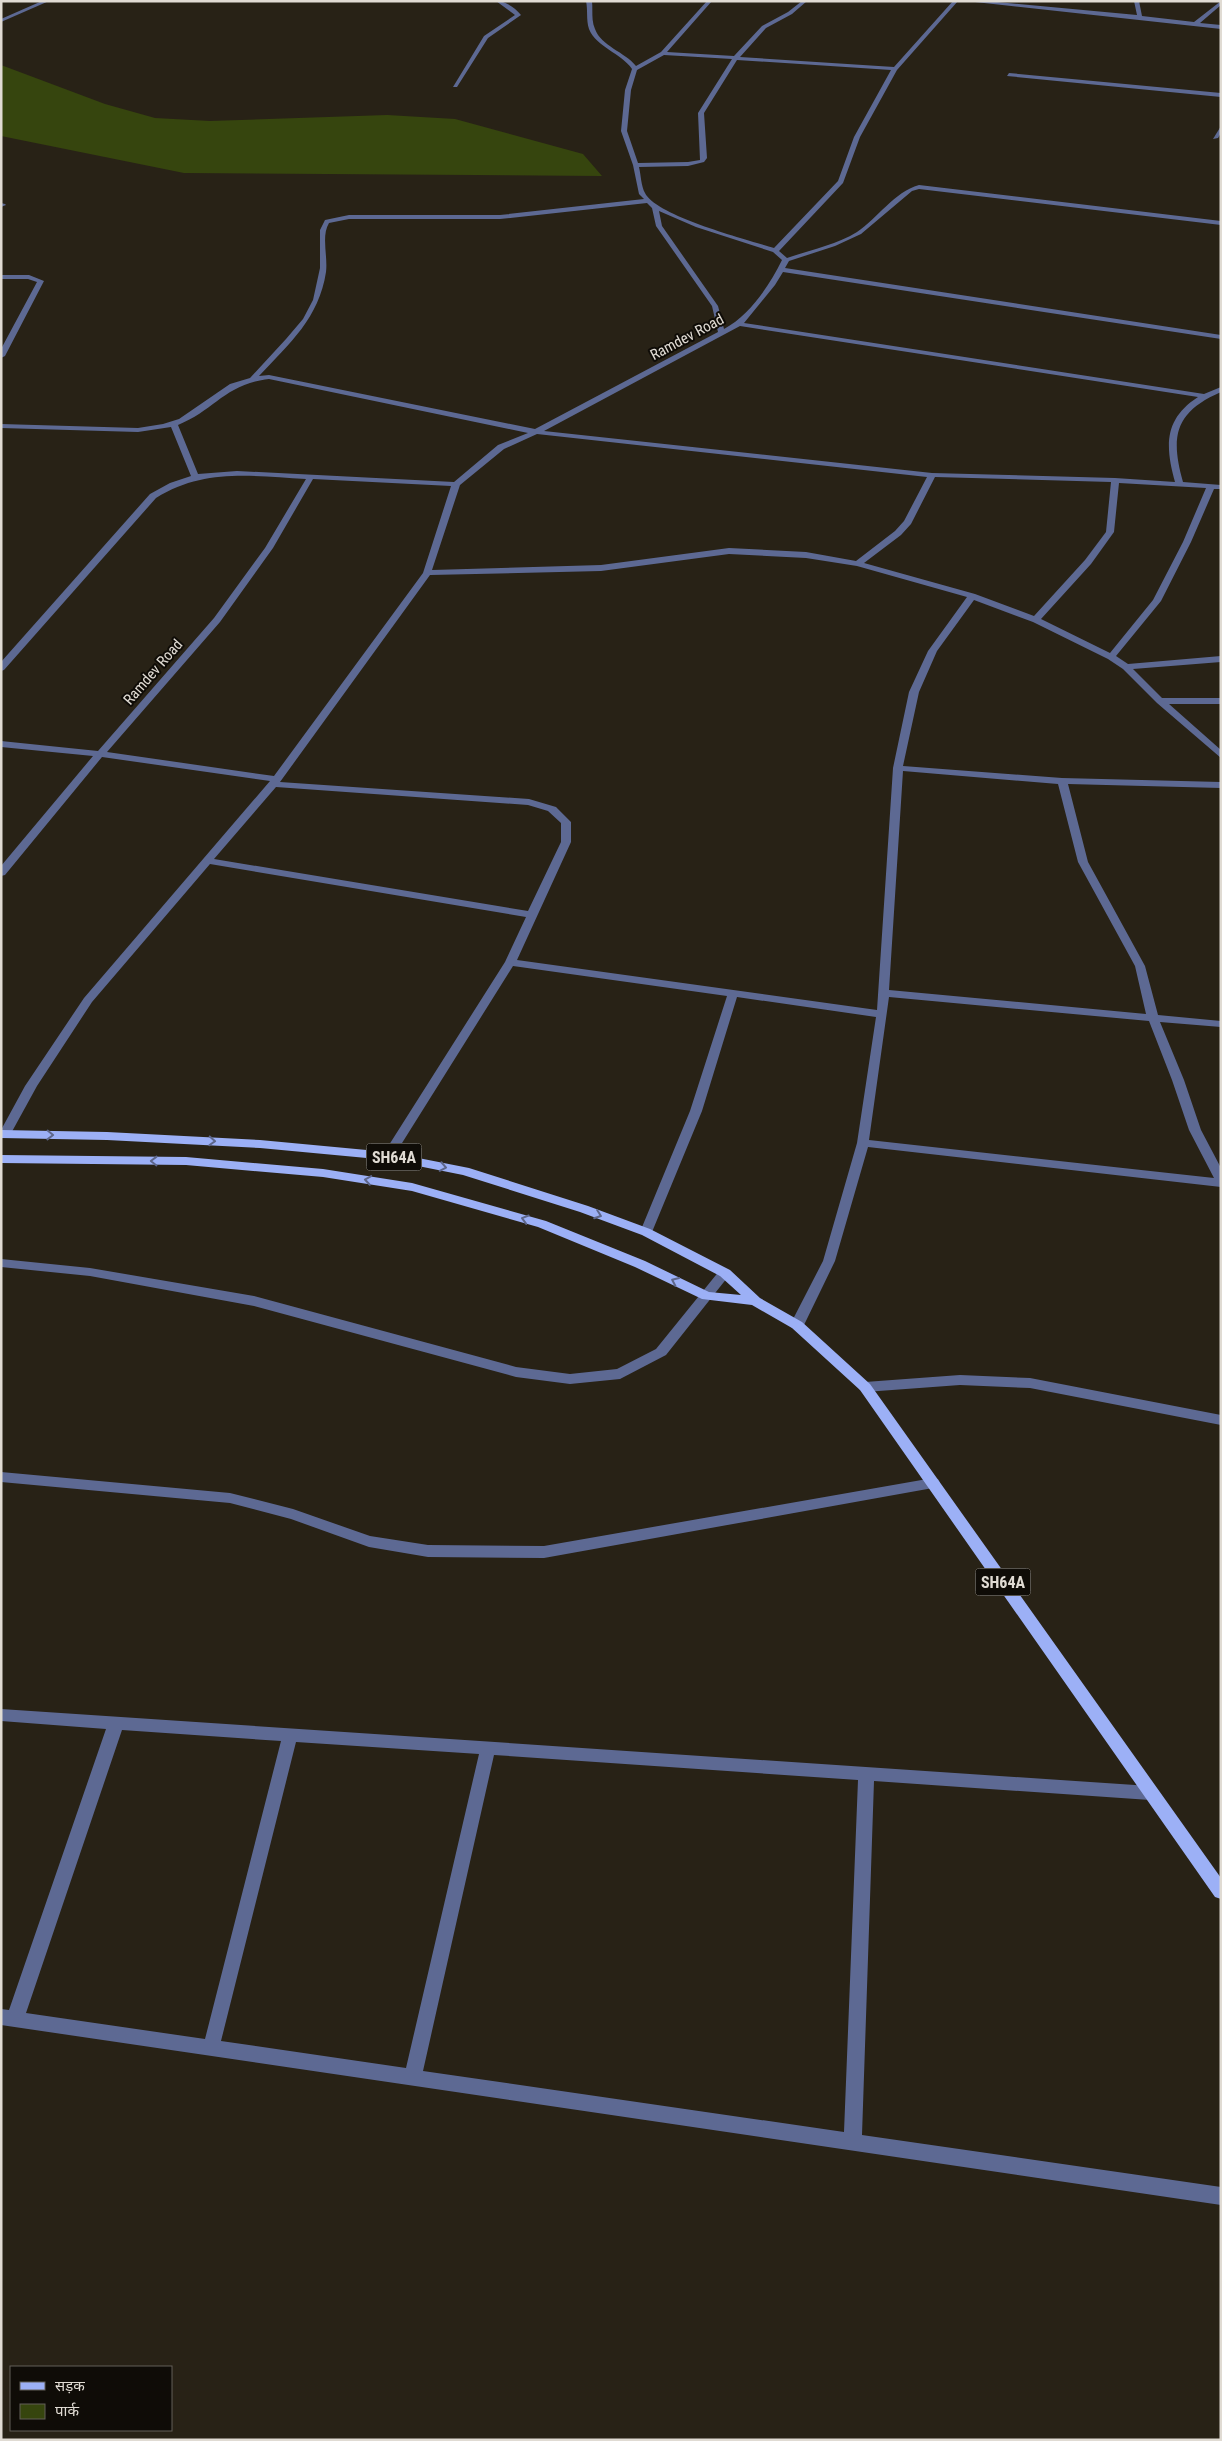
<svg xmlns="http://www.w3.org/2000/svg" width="1222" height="2441" font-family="'Roboto Condensed','Noto Sans Devanagari',sans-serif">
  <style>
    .green { fill: #36450e }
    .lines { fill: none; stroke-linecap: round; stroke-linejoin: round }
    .minor { fill: #5d6993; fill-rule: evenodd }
    .major { fill: #9cb0f6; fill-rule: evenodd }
    .oneway { stroke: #5d668a }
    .labels { text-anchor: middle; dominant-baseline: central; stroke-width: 4; stroke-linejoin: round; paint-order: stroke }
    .far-street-label { font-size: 15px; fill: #e0dbd3; stroke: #0f0c07 }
    .shield { fill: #0f0c07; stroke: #a19d96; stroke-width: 1 }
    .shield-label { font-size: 16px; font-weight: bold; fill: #e0dbd3 }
  </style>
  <rect width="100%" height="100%" fill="#282216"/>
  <path class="green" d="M1,65L105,104L155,118L210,121L387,115L455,119L583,154L602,176L184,173L1,136Z"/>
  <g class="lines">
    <g class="minor">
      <path d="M42,1H49L1,22V19Z"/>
      <path d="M496,1C505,1 515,7 521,15L488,38L457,87H453L484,36L515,15Z"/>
      <path d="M586,1H592C593,10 591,20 595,29C601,46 625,52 636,66L661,52L707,1H712L667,52L734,56L762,26L788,12L802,1H807L792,14L766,28L740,57L894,67L953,1H958L897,70L860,137L843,183L779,251L787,258C810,250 836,245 857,232C878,218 894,192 919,185L1221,221V225L919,189L912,191L861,234L835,246L789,261L785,268L1221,335V339L783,272L775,285L744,323L1204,394L1221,387V392C1175,412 1170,436 1183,482L1221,485V489H1214L1191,542L1161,601L1116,656L1128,664L1221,656V662L1133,669L1162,698H1221V704H1169L1221,750V758L1157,703L1123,669L1108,659L1033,622L974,600L937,651L919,692L903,766L1062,778L1221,782V788L1068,784L1088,862L1145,966L1158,1015L1221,1021V1027L1160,1022L1184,1080L1201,1130L1221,1168V1187L868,1147L835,1261L804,1325L802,1328H792L790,1325L823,1261L857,1143L876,1017L737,997L702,1111L652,1232L646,1236L640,1232L690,1111L727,996L513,966L392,1159H384L382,1156L505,962L526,917L210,864L92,1002L37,1086L9,1137H1V1130L25,1086L84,998L270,781L102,757L5,875L1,876V866L93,756L1,747V741L98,751L214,618L265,548L306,479C252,476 204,468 156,498L4,670L1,671V662L150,494L170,483L191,476L171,427L138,432L1,428V424L138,428L163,424L179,419L230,384L250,378L286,339L303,319L313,300L320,268V230L325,220L349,215H500L644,199L639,194L633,165L621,131L625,90L632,69C621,53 596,47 589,29C586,20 588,10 586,1ZM664,55L732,59L698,113L700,160L688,162L638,163L627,131L631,90L637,70ZM737,60L891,70L854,137L838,181L774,248C748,240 656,216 645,193C641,186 641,175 639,167L688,166L704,162L707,158L704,113ZM647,203L652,208L656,226L712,306L718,332L535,429L269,375L259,376C290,343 319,318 326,272C328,256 321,236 329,223L349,219H500ZM659,211L696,227L773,252L782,260C769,286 750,315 724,329L718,306L662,226ZM740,326L1198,397C1164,419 1165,446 1175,482L1115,478L932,473L544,431ZM269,379L528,433L498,445L454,482L237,471L198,474L178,425C215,410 225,384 269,379ZM537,434L927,477L904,521L895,531L856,561L806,552L729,548L601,565L432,570L460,485L504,449ZM935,477L1111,482L1106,532L1085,560L1034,616L975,594L864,563L901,535L911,524ZM313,479L451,486L423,573L274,776L107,752L220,622L273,548ZM1119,483L1206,488L1183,542L1153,600L1110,653L1041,619L1091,564L1114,532ZM729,554L806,558L857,566L967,597L928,651L909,692L893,768L877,1010L517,960L571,842V822L556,807L529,799L280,782L430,575L601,571ZM903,771L1058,784L1078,862L1135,966L1146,1014L889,990ZM276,787L528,805L548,811L561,823V842L528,911L214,859ZM889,997L1149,1021L1172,1080L1189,1130L1214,1178L869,1140Z"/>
      <path d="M966,1H987L1137,15L1134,1H1139L1142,16L1194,22L1221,1V5L1200,23L1221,25V29Z"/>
      <path d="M1009,73L1221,93V97L1007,76Z"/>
      <path d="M1221,126V133L1218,138L1213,139Z"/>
      <path d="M1,203L5,204L6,205L1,207Z"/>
      <path d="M1,275H29L44,281L5,356L1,358V349L37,282L28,279H1Z"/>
      <path d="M1,1259L90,1268L254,1296L516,1367L570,1374L617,1369L656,1349L720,1270L725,1269L731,1273L666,1355L620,1379L570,1384L516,1377L254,1306L90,1276L1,1267Z"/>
      <path d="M960,1375L1030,1378L1221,1415V1425L1030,1388L960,1385L865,1392L860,1390L858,1387L860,1384L865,1382Z"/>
      <path d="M1,1472L230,1493L293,1509L370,1536L428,1545L544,1546L933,1478L938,1479L940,1483L938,1487L933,1488L544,1558L428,1557L369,1547L291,1519L230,1503L1,1482Z"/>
      <path d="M1,1709L1150,1786L1156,1788L1158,1793L1156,1798L1150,1800L874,1781L862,2135L1221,2187V2205L1,2025V2009L9,2010L106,1729L1,1721ZM122,1730L281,1741L205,2039L26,2013ZM296,1742L479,1754L406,2068L221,2041ZM494,1755L858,1780L844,2132L423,2071Z"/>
    </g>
    <path class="major" d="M1,1130L107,1132L260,1140L388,1152L469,1168L588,1206L650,1229L730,1270L760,1298L802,1322L870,1384L1221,1878V1899L1215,1897L860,1390L792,1328L752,1305L702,1299L635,1267L538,1227L412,1191L323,1177L186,1165L1,1163V1155L186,1157L323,1169L412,1183L546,1221L645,1261L709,1292L741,1295L720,1276L642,1235L580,1212L463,1175L388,1160L260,1148L107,1140L1,1138Z"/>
  </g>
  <defs><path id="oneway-chevron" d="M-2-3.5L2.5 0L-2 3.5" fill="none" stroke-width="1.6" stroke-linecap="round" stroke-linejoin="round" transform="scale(1.25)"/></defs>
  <g class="oneway">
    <use href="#oneway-chevron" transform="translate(50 1135) rotate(1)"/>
    <use href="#oneway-chevron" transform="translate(212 1141) rotate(3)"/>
    <use href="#oneway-chevron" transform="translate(154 1161) rotate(-179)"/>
    <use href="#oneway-chevron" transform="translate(443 1167) rotate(11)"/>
    <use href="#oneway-chevron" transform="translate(368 1180) rotate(-171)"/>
    <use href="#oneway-chevron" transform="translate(598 1215) rotate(20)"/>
    <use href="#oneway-chevron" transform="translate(525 1219) rotate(-164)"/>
    <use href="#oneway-chevron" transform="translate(675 1281) rotate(-155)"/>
  </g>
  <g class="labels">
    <g class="far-street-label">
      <text transform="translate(687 337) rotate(-28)">Ramdev Road</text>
      <text transform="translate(153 672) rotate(-49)">Ramdev Road</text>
    </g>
    <g class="shield">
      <rect x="366.5" y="1143.5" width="55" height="27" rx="4"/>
      <rect x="975.5" y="1568.5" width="55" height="27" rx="4"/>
    </g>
    <g class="shield-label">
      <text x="394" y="1157">SH64A</text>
      <text x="1003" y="1582">SH64A</text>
    </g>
  </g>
  <rect width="1222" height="2441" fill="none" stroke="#e0dbd3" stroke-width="5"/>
  <rect x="10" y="2366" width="162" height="65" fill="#0f0c07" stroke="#635f59"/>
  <rect x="20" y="2382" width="25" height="8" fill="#9cb0f6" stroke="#635f59"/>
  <text x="55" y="2391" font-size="15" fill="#e0dbd3">सड़क</text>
  <rect x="20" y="2404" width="25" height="15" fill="#36450e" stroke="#635f59"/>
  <text x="55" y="2416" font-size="15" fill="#e0dbd3">पार्क</text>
</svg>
